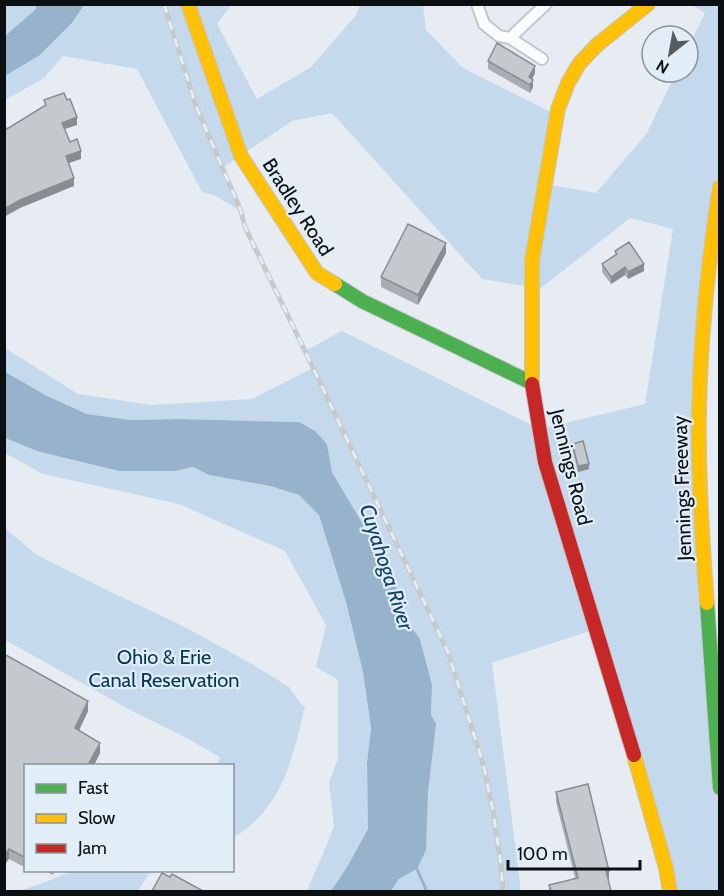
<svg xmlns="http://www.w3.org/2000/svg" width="724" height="896" font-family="Cabin,sans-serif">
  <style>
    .green { fill: #c4daec }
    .water { fill: #96b3cb }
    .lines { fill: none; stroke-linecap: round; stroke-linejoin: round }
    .stream { stroke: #96b3cb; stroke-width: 3 }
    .street-casing { stroke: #c2c6cb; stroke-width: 14 }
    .fast-casing { stroke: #c2c6cb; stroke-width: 16 }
    .slow-casing { stroke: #c2c6cb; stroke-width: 16 }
    .jam-casing { stroke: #c2c6cb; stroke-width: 16 }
    .street { stroke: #fbfcfd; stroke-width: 10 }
    .fast { stroke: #4caf50; stroke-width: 14 }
    .slow { stroke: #ffc107; stroke-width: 14 }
    .jam { stroke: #c62828; stroke-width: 14 }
    .rail-casing { stroke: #c7c9ca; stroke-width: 5 }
    .rail { stroke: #e1edf7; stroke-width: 3; stroke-dasharray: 9; stroke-linecap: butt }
    .wall { fill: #a9adb1 }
    .shaded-wall { fill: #898d90 }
    .building { fill: #c4c9ce; stroke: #898d90; stroke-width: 1.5 }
    .labels { text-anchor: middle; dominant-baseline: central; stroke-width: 4.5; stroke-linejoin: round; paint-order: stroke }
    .street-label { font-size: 20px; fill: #0b0f12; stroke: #e1edf7 }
    .park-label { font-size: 20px; fill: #003554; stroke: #e1edf7 }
    .water-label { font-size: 21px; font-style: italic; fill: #104261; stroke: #e1edf7 }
  </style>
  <rect width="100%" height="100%" fill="#e6ecf2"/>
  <g class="green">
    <path d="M5,5H37L35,10L5,40Z"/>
    <path d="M84,5H231L217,24L257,99L311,67L356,15L360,5H423L426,30L463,68L557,115L545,184L596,193L647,133L676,72H688V48L705,13L692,5H719V187L702,340L719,788V891H670L596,629L492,663L521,891H391L399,879L417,869L431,765V715L432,685L420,639L407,621L390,570L332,472L327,443L299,422L179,419L130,420L87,414L47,396L5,371V348L78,394L152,405L252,399L313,368L305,351L342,331L540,429L645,404L673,229L630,218L531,296V287L482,279L332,113L292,121L222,168L241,211L216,196L202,192L137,69L63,56L44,78L5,100L4,76L40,55L72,23Z"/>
    <path d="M4,438L37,451L175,471L193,467L209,475L270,486L299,495L319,515L346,602L363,672L371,728L367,763L368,829L347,867L331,891H307L334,827L329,783L338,758V680L316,667L326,625L285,551L179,504L43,474L5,453Z"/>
    <path d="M5,526L8,531L37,555L109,591L181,625L252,664L289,687L301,704L305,706C293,758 282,809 233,838L232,766L217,765L220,757L179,734L134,712L5,640Z"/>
    <path d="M72,871H158L149,874L138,891L16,892L51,880Z"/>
  </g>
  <g class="water">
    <path d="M37,5H84L72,23L40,55L5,76V36L35,10Z"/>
    <path d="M4,371L47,396L87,414L130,420L179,419L299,422L315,431L327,444L332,472L390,570L407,621L420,639L432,685L431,715L436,724L428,792L426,850L417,869L399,879L391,891H331L347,867L368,829L367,763L371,728L363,672L346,602L319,515L299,495L270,486L209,475L193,467L175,471H119L37,451L5,438Z"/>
  </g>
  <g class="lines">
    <path class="stream" d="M414,867L417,869L427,892"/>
    <defs>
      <g id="street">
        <path d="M477,4L484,24L499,36L510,38L542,59"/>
        <path d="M510,38L546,4"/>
      </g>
      <g id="fast">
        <path d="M335,284L362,301L532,383"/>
        <path d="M707,603L720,788"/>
      </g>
      <g id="slow">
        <path d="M188,4L241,156L317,273L335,284"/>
        <path d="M532,384V260L558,109L568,83L579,64L597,45L648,4"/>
        <path d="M707,603C702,540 698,478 699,415C700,338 708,263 720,187"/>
        <path d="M634,755L666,868L670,892"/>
      </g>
      <path id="jam" d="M532,384L545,462L634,755"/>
    </defs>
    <use href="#street" class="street-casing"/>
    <use href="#fast" class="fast-casing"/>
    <use href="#slow" class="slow-casing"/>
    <use href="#jam" class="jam-casing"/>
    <use href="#street" class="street"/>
    <use href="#fast" class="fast"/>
    <use href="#slow" class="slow"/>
    <use href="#jam" class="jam"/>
    <defs>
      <path id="rail" d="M164,4L196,106L241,211L245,227L305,351L448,652L484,767L493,811L501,864L503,892"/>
    </defs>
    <use href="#rail" class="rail-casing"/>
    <use href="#rail" class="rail"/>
  </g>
  <g class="wall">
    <path d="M488,61L535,73L532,79L533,87L530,93L488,69Z"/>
    <path d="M615,251L644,271L628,279L625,275L611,284L602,272V264L615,255Z"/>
    <path d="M446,253L418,305L381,287V277Z"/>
    <path d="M573,444L589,469L578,472L573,452Z"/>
    <path d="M4,654L88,711L79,731L100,753L94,765H26V868L9,859Z"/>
    <path d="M556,792L609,881H608L611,891H549V885L575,878L556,802Z"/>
    <path d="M44,870H55L53,875Z"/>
  </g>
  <g class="shaded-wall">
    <path d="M535,66V73L529,85V77Z"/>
    <path d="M533,80V87L530,93V85Z"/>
    <path d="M77,117V125L62,130V123Z"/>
    <path d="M81,151V159L66,164V156Z"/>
    <path d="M74,178V186L20,208L4,217V209L20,200Z"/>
    <path d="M446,243V253L418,305V295Z"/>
    <path d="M644,264V271L628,279V272Z"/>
    <path d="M625,267V275L611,284V277Z"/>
    <path d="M589,464V469L578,472V466Z"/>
    <path d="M88,701V711L75,738V728Z"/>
    <path d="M100,743V753L94,765H88Z"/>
    <path d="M9,849V859L4,866V856Z"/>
    <path d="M606,871H609V881L606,882Z"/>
  </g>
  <g class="building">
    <path d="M497,43L535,66L529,77L533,80L530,85L488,61Z"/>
    <path d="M64,93L67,100L70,99L77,117L62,123L70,142L77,139L81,151L66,156L74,178L20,200L4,209V126L7,129L46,105L44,100Z"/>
    <path d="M408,224L446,243L418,295L381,277Z"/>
    <path d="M629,242L644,264L628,272L625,267L611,277L602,264L617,254L615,251Z"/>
    <path d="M583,441L589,464L578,466L573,447H574L573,444Z"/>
    <path d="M4,654L88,701L75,728L100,743L88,765H26V858L9,849L4,856Z"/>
    <path d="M588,784L609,871H606L611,891H551L549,885L578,878L556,792Z"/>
    <path d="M162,873L170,877L172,874L203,891H152Z"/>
  </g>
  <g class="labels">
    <g class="street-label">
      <text transform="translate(298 207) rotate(57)">Bradley Road</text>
      <text transform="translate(571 467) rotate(76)">Jennings Road</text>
      <text transform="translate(682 488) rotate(-92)">Jennings Freeway</text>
    </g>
    <g class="park-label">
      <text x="164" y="657">Ohio &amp; Erie<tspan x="164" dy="23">Canal Reservation</tspan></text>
    </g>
    <g class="water-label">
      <text transform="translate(387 567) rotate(72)">Cuyahoga River</text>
    </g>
  </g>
  <rect width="724" height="896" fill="none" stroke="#0b0f12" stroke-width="12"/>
  <rect x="24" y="764" width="210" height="108" fill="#e1edf7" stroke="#8b949b" stroke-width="1.5"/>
  <rect x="36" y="784" width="30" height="9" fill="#4caf50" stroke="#8b949b" stroke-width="1.5"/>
  <text x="78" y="794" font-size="18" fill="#0b0f12">Fast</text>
  <rect x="36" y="814" width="30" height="9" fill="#ffc107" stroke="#8b949b" stroke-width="1.5"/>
  <text x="78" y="824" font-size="18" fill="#0b0f12">Slow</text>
  <rect x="36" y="844" width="30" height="9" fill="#c62828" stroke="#8b949b" stroke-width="1.5"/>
  <text x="78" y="854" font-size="18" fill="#0b0f12">Jam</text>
  <g transform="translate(670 54) rotate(211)"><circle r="28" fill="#e1edf7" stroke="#8b949b" stroke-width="1.5"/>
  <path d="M0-4.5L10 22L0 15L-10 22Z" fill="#585c60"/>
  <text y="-9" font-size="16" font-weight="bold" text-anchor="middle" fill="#0b0f12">N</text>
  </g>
  <path d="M508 860v9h132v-9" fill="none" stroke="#0b0f12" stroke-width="3"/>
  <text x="517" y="860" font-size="18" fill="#0b0f12" stroke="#e1edf7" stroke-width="4.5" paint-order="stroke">100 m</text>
</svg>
